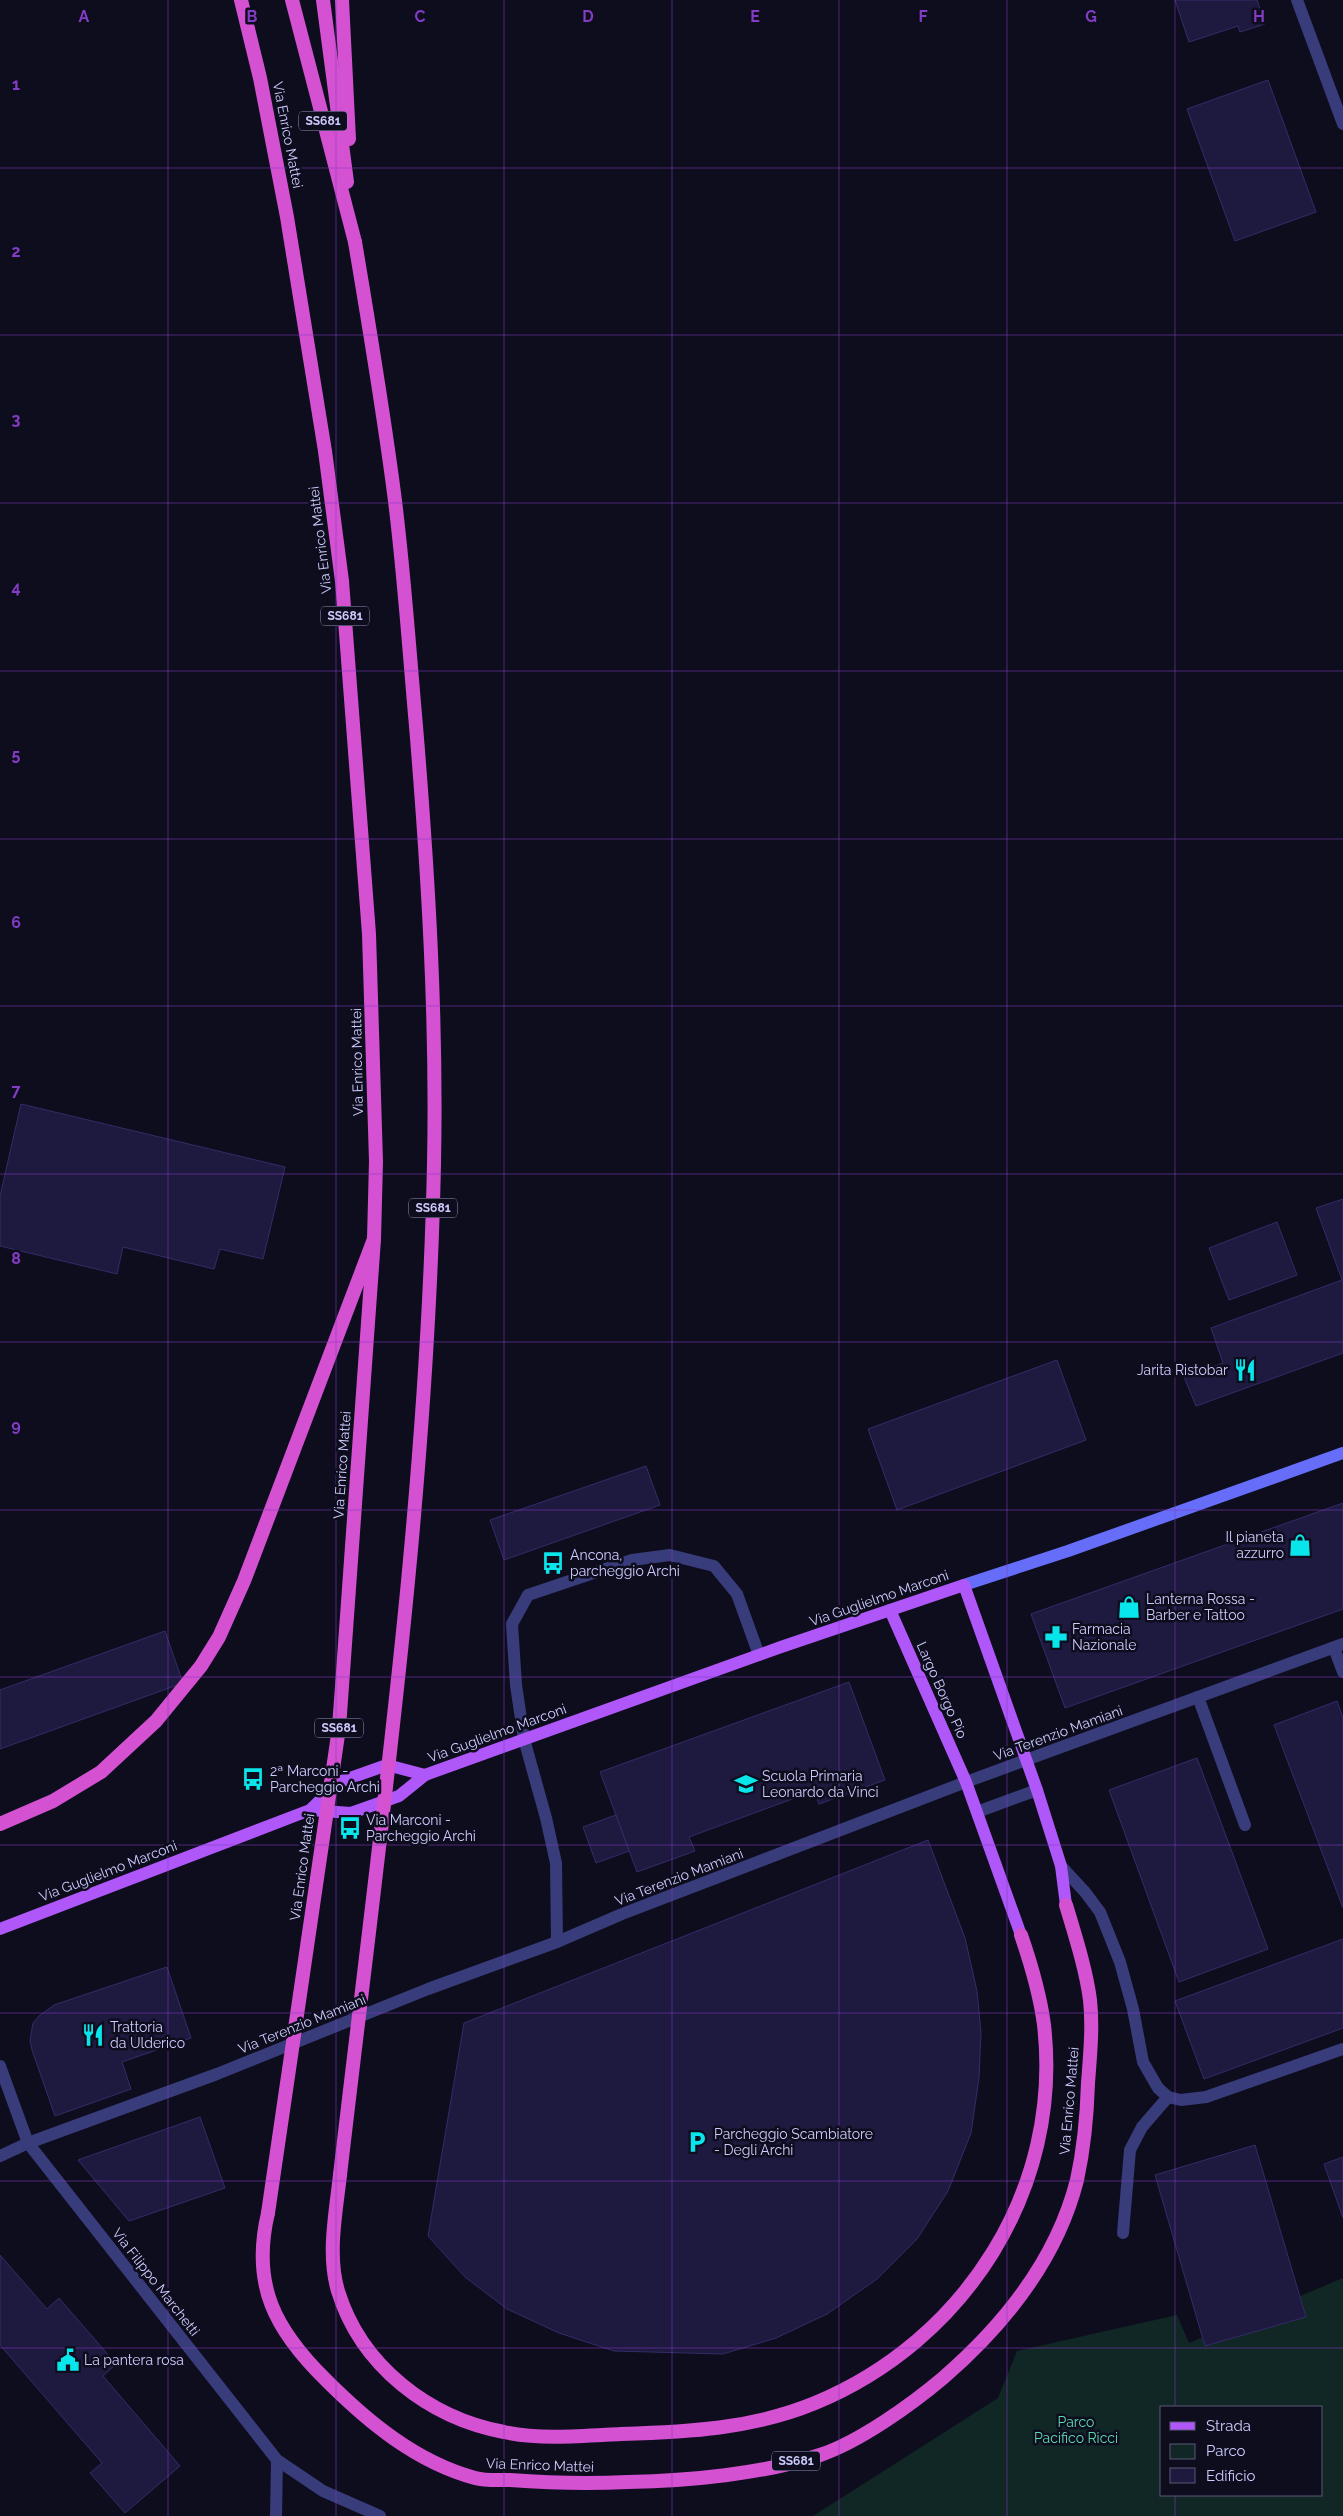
<svg xmlns="http://www.w3.org/2000/svg" width="1343" height="2516" font-family="Raleway,sans-serif">
  <style>
    .green { fill: #102725; fill-rule: evenodd }
    .building { fill: #1e193e; stroke: #342c69 }
    .lines { fill: none; stroke-linecap: round; stroke-linejoin: round }
    .service { stroke: #393c7b; stroke-width: 12 }
    .minor { stroke: #393c7b; stroke-width: 12 }
    .tertiary { stroke: #393c7b; stroke-width: 12 }
    .secondary { stroke: #666ef9; stroke-width: 12 }
    .primary { stroke: #b057f9; stroke-width: 12 }
    .trunk { stroke: #d451d2; stroke-width: 14 }
    .trunk-bridge { stroke: #d451d2; stroke-width: 14 }
    .grid { fill: none; stroke: #833cc5; stroke-width: 1; stroke-opacity: 0.55 }
    .labels { text-anchor: middle; dominant-baseline: central; stroke-width: 5; stroke-linejoin: round; paint-order: stroke }
    .shield { fill: #0e0d1e; stroke: #9492ba; stroke-width: 1 }
    .shield-label { font-size: 12px; font-weight: bold; fill: #cdcbfd }
    .street-label { font-size: 14px; fill: #cdcbfd; stroke: #0e0d1e }
    .poi-label { font-size: 14px; fill: #cdcbfd; stroke: #0e0d1e; text-anchor: start }
    .park-label { font-size: 14px; fill: #5bd9b0; stroke: #0e0d1e }
    .grid-label { font-size: 16px; text-anchor: middle; font-weight: bold; fill: #833cc5; stroke: #0e0d1e; stroke-width: 5; stroke-linejoin: round; paint-order: stroke }
  </style>
  <rect width="100%" height="100%" fill="#0e0d1e"/>
  <path class="green" d="M1343,2278V2516H813L998,2398L1017,2351L1177,2315L1189,2343ZM1162,2407H1322V2495H1162Z"/>
  <g class="building">
    <path d="M1175,0H1257L1265,24L1240,32L1238,26L1189,42Z"/>
    <path d="M1268,80L1316,212L1235,241L1187,109Z"/>
    <path d="M21,1104L285,1167L263,1259L220,1249L214,1269L123,1247L117,1274L0,1246V1196Z"/>
    <path d="M1343,1199V1353L1196,1406L1184,1377L1223,1363L1211,1328L1342,1280L1316,1208Z"/>
    <path d="M1277,1222L1297,1275L1229,1300L1209,1248Z"/>
    <path d="M1057,1360L1086,1440L897,1510L868,1429Z"/>
    <path d="M646,1466L660,1505L504,1560L490,1520Z"/>
    <path d="M1343,1503V1609L1065,1708L1031,1614Z"/>
    <path d="M165,1631L183,1683L0,1749V1690Z"/>
    <path d="M849,1682L885,1780L819,1804L814,1791L689,1837L695,1851L637,1872L600,1772Z"/>
    <path d="M1337,1701L1343,1718V1908L1274,1725Z"/>
    <path d="M1197,1758L1268,1949L1179,1982L1109,1790Z"/>
    <path d="M616,1815L629,1851L596,1863L583,1827Z"/>
    <path d="M928,1840L965,1938L977,1991L981,2033L979,2078L971,2133L948,2191L917,2239L877,2279L827,2314L776,2338L723,2354L614,2351L559,2333L507,2309L465,2277L428,2236L464,2023Z"/>
    <path d="M1343,1939V2028L1204,2079L1175,2001Z"/>
    <path d="M167,1967L191,2038L122,2062L131,2089L55,2116L32,2050L30,2040L33,2023L39,2016L54,2005Z"/>
    <path d="M200,2117L225,2188L129,2221L78,2160Z"/>
    <path d="M1255,2145L1306,2317L1205,2346L1155,2175Z"/>
    <path d="M1343,2157V2218L1324,2164Z"/>
    <path d="M0,2255L47,2309L59,2298L116,2364L103,2376L180,2466L125,2513L90,2473L102,2463L0,2345Z"/>
  </g>
  <g class="lines">
    <g class="service">
      <path d="M1198,1697L1245,1825"/>
      <path d="M524,1739L516,1685L512,1624L528,1595L632,1560L670,1555L714,1566L737,1594L759,1655"/>
      <path d="M0,2156L28,2143"/>
      <path d="M1123,2233L1130,2150L1142,2127L1168,2097"/>
    </g>
    <g class="minor">
      <path d="M1334,1648L1343,1672"/>
      <path d="M524,1739L546,1818L556,1863L557,1942"/>
      <path d="M977,1812L1037,1790"/>
      <path d="M1061,1866L1085,1892L1100,1912L1120,1962L1133,2009L1143,2062L1158,2088L1168,2097L1181,2100L1206,2097L1343,2049"/>
      <path d="M0,2066L28,2143L277,2460L323,2491L380,2516"/>
      <path d="M28,2143L217,2074L428,1989L557,1942L622,1914L966,1782L1343,1644"/>
      <path d="M276,2516L277,2460"/>
    </g>
    <path class="tertiary" d="M1297,0L1343,124"/>
    <path class="secondary" d="M964,1585L1068,1551L1343,1453"/>
    <g class="primary">
      <path d="M890,1610L966,1782L1021,1935"/>
      <path d="M310,1810L351,1813L399,1796L425,1775L781,1647L964,1585L1037,1790L1061,1866L1066,1905"/>
      <path d="M0,1929L310,1810L339,1782L387,1765L425,1775"/>
    </g>
    <g class="trunk">
      <path d="M292,0L355,242"/>
      <path d="M323,0L347,182"/>
      <path d="M342,0L349,139"/>
      <path d="M0,1824L53,1801L101,1772L156,1721L201,1666L219,1637L244,1581L374,1239L376,1161L369,934L342,581L325,451L287,217L260,78L241,0"/>
      <path d="M340,2175C336,2212 327,2255 338,2291C361,2366 429,2418 504,2432C541,2440 583,2436 621,2434C688,2432 752,2429 815,2403C965,2341 1063,2189 1044,2025C1040,1994 1031,1964 1021,1935"/>
      <path d="M268,2213C251,2285 275,2330 326,2380C368,2422 416,2462 475,2478C486,2481 498,2480 510,2480C549,2483 589,2484 628,2482C687,2481 764,2474 820,2455C859,2442 911,2405 943,2378C1003,2326 1057,2259 1077,2180C1084,2148 1087,2116 1088,2083C1090,2056 1093,2027 1090,2000C1086,1969 1075,1935 1066,1905"/>
    </g>
    <g class="trunk-bridge">
      <path d="M340,2175C379,1839 427,1503 434,1164C437,1018 428,872 416,726C409,648 404,570 394,493C383,409 369,325 355,242"/>
      <path d="M268,2213L339,1728L374,1239"/>
    </g>
  </g>
  <path class="grid" d="M168,0V2516M336,0V2516M504,0V2516M672,0V2516M839,0V2516M1007,0V2516M1175,0V2407M0,168H1343M0,335H1343M0,503H1343M0,671H1343M0,839H1343M0,1006H1343M0,1174H1343M0,1342H1343M0,1510H1343M0,1677H1343M0,1845H1343M0,2013H1343M0,2181H1343M0,2348H1343M1175,2495V2516"/>
  <defs>
    <symbol id="restaurant-bare" viewBox="-9 -9 18 18"><path d="M-5-6h1v4h1v-4h1v4h1v-4h1v5L-1.5 .5V6h-2V.5L-5-1ZM5-6V6H3V1.5H1.5Q1.5-4 5-6Z" fill="#09e6eb" stroke="#0e0d1e" stroke-width="2.5" paint-order="stroke"/></symbol>
    <symbol id="shop-bare" viewBox="-9 -9 18 18"><path d="M-5-2.5h2.3a2.7 3.5 0 0 1 5.4 0H5L5.5 6h-11ZM-1.5-2.5h3a1.5 2.3 0 0 0-3 0Z" fill="#09e6eb" stroke="#0e0d1e" stroke-width="2.5" paint-order="stroke"/></symbol>
    <symbol id="bus-bare" viewBox="-9 -9 18 18"><path d="M-5-6H5V4H4V6H2V4H-2V6H-4V4H-5ZM-3.5-4V0h7V-4ZM-3.5 1.2v1.5H-2V1.2ZM2 1.2v1.5H3.5V1.2Z" fill="#09e6eb" stroke="#0e0d1e" stroke-width="2.5" paint-order="stroke"/></symbol>
    <symbol id="pharmacy-bare" viewBox="-9 -9 18 18"><path d="M-2-6h4v4h4v4h-4v4h-4v-4h-4v-4h4Z" fill="#09e6eb" stroke="#0e0d1e" stroke-width="2.5" paint-order="stroke"/></symbol>
    <symbol id="school-bare" viewBox="-9 -9 18 18"><path d="M0-5L7-2L0 1L-7-2ZM-4 1L0 2.5L4 1V4Q0 6-4 4Z" fill="#09e6eb" stroke="#0e0d1e" stroke-width="2.5" paint-order="stroke"/></symbol>
    <symbol id="parking-bare" viewBox="-9 -9 18 18"><path d="M-3.5-5.5H1a3.5 3.5 0 0 1 0 7H-1V5.5H-3.5ZM-1-3.4V-.6H.8a1.4 1.4 0 0 0 0-2.8Z" fill="#09e6eb" stroke="#0e0d1e" stroke-width="2.5" paint-order="stroke"/></symbol>
    <symbol id="civic-bare" viewBox="-9 -9 18 18"><path d="M-.6-6.5H3V-4.5H.6V-3L4-1V1h2V6H-6V1h2V-1L-.6-3ZM-1.2 2.5V6h2.4V2.5Z" fill="#09e6eb" stroke="#0e0d1e" stroke-width="2.5" paint-order="stroke"/></symbol>
  </defs>
  <g fill-rule="evenodd">
    <use href="#restaurant-bare" x="1229" y="1354" width="32" height="32"/>
    <use href="#shop-bare" x="1284" y="1529" width="32" height="32"/>
    <use href="#bus-bare" x="537" y="1547" width="32" height="32"/>
    <use href="#shop-bare" x="1113" y="1591" width="32" height="32"/>
    <use href="#pharmacy-bare" x="1040" y="1621" width="32" height="32"/>
    <use href="#bus-bare" x="237" y="1763" width="32" height="32"/>
    <use href="#school-bare" x="730" y="1768" width="32" height="32"/>
    <use href="#bus-bare" x="334" y="1812" width="32" height="32"/>
    <use href="#restaurant-bare" x="77" y="2019" width="32" height="32"/>
    <use href="#parking-bare" x="681" y="2126" width="32" height="32"/>
    <use href="#civic-bare" x="52" y="2344" width="32" height="32"/>
  </g>
  <g class="labels">
    <g class="shield">
      <rect x="299" y="111.5" width="48" height="19" rx="4"/>
      <rect x="321" y="606.5" width="48" height="19" rx="4"/>
      <rect x="409" y="1198.5" width="48" height="19" rx="4"/>
      <rect x="315" y="1718.5" width="48" height="19" rx="4"/>
      <rect x="772" y="2451.5" width="48" height="19" rx="4"/>
    </g>
    <g class="shield-label">
      <text x="323" y="121">SS681</text>
      <text x="345" y="616">SS681</text>
      <text x="433" y="1208">SS681</text>
      <text x="339" y="1728">SS681</text>
      <text x="796" y="2461">SS681</text>
    </g>
    <g class="street-label">
      <text transform="translate(288 135) rotate(79)">Via Enrico Mattei</text>
      <text transform="translate(320 540) rotate(-97)">Via Enrico Mattei</text>
      <text transform="translate(357 1062) rotate(-91)">Via Enrico Mattei</text>
      <text transform="translate(342 1465) rotate(-86)">Via Enrico Mattei</text>
      <text transform="translate(879 1598) rotate(-19)">Via Guglielmo Marconi</text>
      <text transform="translate(942 1690) rotate(66)">Largo Borgo Pio</text>
      <text transform="translate(497 1733) rotate(-20)">Via Guglielmo Marconi</text>
      <text transform="translate(1058 1733) rotate(-20)">Via Terenzio Mamiani</text>
      <text transform="translate(302 1867) rotate(-82)">Via Enrico Mattei</text>
      <text transform="translate(108 1871) rotate(-21)">Via Guglielmo Marconi</text>
      <text transform="translate(679 1877) rotate(-21)">Via Terenzio Mamiani</text>
      <text transform="translate(302 2024) rotate(-22)">Via Terenzio Mamiani</text>
      <text transform="translate(1069 2101) rotate(-85)">Via Enrico Mattei</text>
      <text transform="translate(156 2282) rotate(52)">Via Filippo Marchetti</text>
      <text transform="translate(540 2465) rotate(2)">Via Enrico Mattei</text>
    </g>
    <g class="poi-label">
      <text x="1228" y="1370" text-anchor="end">Jarita Ristobar</text>
      <text x="1284" y="1537" text-anchor="end">Il pianeta<tspan x="1284" dy="16">azzurro</tspan></text>
      <text x="570" y="1555">Ancona,<tspan x="570" dy="16">parcheggio Archi</tspan></text>
      <text x="1146" y="1599">Lanterna Rossa -<tspan x="1146" dy="16">Barber e Tattoo</tspan></text>
      <text x="1072" y="1629">Farmacia<tspan x="1072" dy="16">Nazionale</tspan></text>
      <text x="270" y="1771">2ª Marconi -<tspan x="270" dy="16">Parcheggio Archi</tspan></text>
      <text x="762" y="1776">Scuola Primaria<tspan x="762" dy="16">Leonardo da Vinci</tspan></text>
      <text x="366" y="1820">Via Marconi -<tspan x="366" dy="16">Parcheggio Archi</tspan></text>
      <text x="110" y="2027">Trattoria<tspan x="110" dy="16">da Ulderico</tspan></text>
      <text x="714" y="2134">Parcheggio Scambiatore<tspan x="714" dy="16">- Degli Archi</tspan></text>
      <text x="84" y="2360">La pantera rosa</text>
    </g>
    <g class="park-label">
      <text x="1076" y="2422">Parco<tspan x="1076" dy="16">Pacifico Ricci</tspan></text>
    </g>
  </g>
  <g class="grid-label">
    <text x="84" y="22">A</text>
    <text x="252" y="22">B</text>
    <text x="420" y="22">C</text>
    <text x="588" y="22">D</text>
    <text x="755" y="22">E</text>
    <text x="923" y="22">F</text>
    <text x="1091" y="22">G</text>
    <text x="1259" y="22">H</text>
    <text x="16" y="90">1</text>
    <text x="16" y="257">2</text>
    <text x="16" y="425">3</text>
    <text x="16" y="593">4</text>
    <text x="16" y="760">5</text>
    <text x="16" y="928">6</text>
    <text x="16" y="1096">7</text>
    <text x="16" y="1264">8</text>
    <text x="16" y="1431">9</text>
  </g>
  <rect x="1160" y="2406" width="162" height="90" fill="#0e0d1e" stroke="#5a5977"/>
  <rect x="1170" y="2422" width="25" height="8" fill="#b057f9" stroke="#5a5977"/>
  <text x="1206" y="2431" font-size="15" fill="#cdcbfd">Strada</text>
  <rect x="1170" y="2444" width="25" height="15" fill="#102725" stroke="#5a5977"/>
  <text x="1206" y="2456" font-size="15" fill="#cdcbfd">Parco</text>
  <rect x="1170" y="2468" width="25" height="15" fill="#1e193e" stroke="#5a5977"/>
  <text x="1206" y="2481" font-size="15" fill="#cdcbfd">Edificio</text>
</svg>
